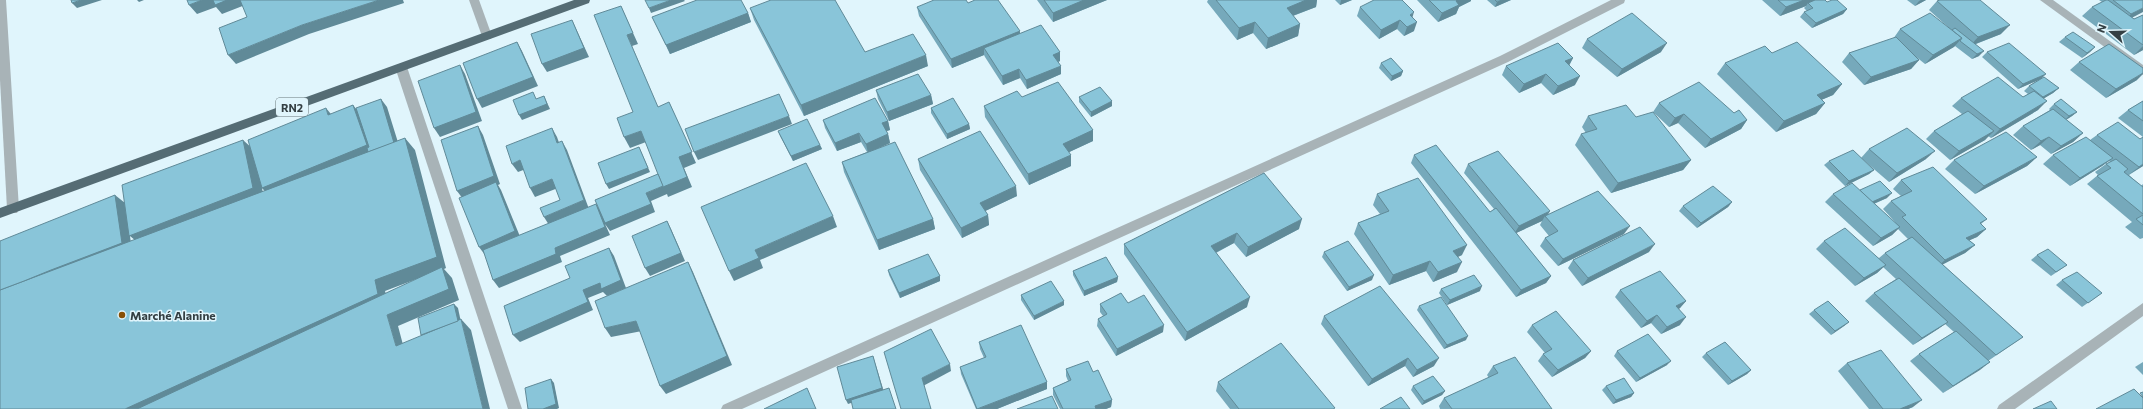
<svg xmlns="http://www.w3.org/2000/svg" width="2143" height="409" font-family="Commissioner,sans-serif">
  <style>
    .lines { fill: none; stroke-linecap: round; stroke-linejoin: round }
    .street { fill: #a8b3b7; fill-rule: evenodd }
    .highway { fill: #556c74; fill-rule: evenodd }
    .wall { fill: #76a9bb }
    .shaded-wall { fill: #608a98 }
    .building { fill: #89c5d9; stroke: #608a98 }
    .poi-dot { fill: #884f05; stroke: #e0f5fc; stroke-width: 1.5 }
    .labels { text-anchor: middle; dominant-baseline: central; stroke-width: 3; stroke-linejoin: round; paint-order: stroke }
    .shield { fill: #e0f5fc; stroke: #68767a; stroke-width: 1 }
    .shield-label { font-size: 11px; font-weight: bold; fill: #343f43 }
    .poi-label { font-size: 12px; font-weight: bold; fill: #343f43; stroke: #e0f5fc; text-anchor: start }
  </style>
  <rect width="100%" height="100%" fill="#e0f5fc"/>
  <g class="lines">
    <g class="street">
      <path d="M0,0H6L19,209L17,213H9L7,209L0,80Z"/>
      <path d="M469,0H479L492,36L491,39H483Z"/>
      <path d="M1611,0H1625L1624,3L1508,62L742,409H721L723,405L1500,56Z"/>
      <path d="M2040,0H2053L2143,65V75Z"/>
      <path d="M401,63L407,67L522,409H508L395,67Z"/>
      <path d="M2143,303V316L2015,409H1997L1999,405Z"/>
    </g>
    <path class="highway" d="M574,0H590L589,3L0,218V208Z"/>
  </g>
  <g class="wall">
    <path d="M1037,0H1107L1053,22Z"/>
    <path d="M1208,0H1317L1316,7L1293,16L1300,24L1298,36L1266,49L1253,33L1237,40L1207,2Z"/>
    <path d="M1335,0H1352L1340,5Z"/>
    <path d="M1417,0H1471V1L1459,7L1456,14L1438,22Z"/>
    <path d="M1487,0H1511L1495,7Z"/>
    <path d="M1762,0H1825L1827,2L1847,9L1843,14L1812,28L1800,17L1804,12L1807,11L1804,8L1806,6L1780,16Z"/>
    <path d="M1907,0H1926L1915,6Z"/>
    <path d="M2099,0H2143L2132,17L2134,19L2143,15V50L2134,55L2082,16L2092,7L2102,2Z"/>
    <path d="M1937,1L2001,34L1976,44L1979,56L1972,59L1955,46L1925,64L1915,56L1919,60L1911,69L1864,85L1842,62L1849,53L1893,39L1900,29L1948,27L1929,10Z"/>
    <path d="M968,3L1020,34L1060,52V61L1058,62L1061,74L1027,89L1020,78L1003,85L985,57L984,55L952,68L919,16L917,7Z"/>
    <path d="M1360,7L1413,17L1414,31L1404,36L1397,29L1379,39L1357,16Z"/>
    <path d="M750,8L865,52L928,66L804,116L754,20Z"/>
    <path d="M748,13L751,22L670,54L652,17Z"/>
    <path d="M2065,37L2095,47L2090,52L2082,58L2059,42Z"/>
    <path d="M1587,39L1661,52L1617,77L1582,48Z"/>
    <path d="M1987,52L2041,78L2059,88L2053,93L2044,98L2038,110L1991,138L1988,136L1985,140L1950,160L1926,139L1934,131L1962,114L1952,106L1961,98L2023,97L2028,94L2024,91L2029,86L2040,79L2018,89L1982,57Z"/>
    <path d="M1772,53L1842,84L1833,95L1821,100L1825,103L1816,114L1776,132L1717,74L1725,63Z"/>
    <path d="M1573,58L1569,66L1575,85L1553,95L1541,83L1519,93L1502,75L1506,66Z"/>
    <path d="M2079,62L2137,80L2106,98L2070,70Z"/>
    <path d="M1381,63L1403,71L1401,76L1391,81L1379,68Z"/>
    <path d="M876,90L931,95L933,104L889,121L878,99Z"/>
    <path d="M1022,97L1093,130V141L1069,152L1071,166L1029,185L985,117L984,106Z"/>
    <path d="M1079,97L1112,106L1091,117L1079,102Z"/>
    <path d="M2143,101V137L2118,118L2128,110Z"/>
    <path d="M1659,103L1747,120L1741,129L1705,148L1678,123L1669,127L1653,112Z"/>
    <path d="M2054,104L2077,112L2072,116L2066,120L2083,133L2073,142L2051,154L2040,145L2031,150L2013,135L2023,126L2050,110L2049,109Z"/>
    <path d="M931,108L969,124L970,129L947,139L931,113Z"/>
    <path d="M1588,116L1691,160L1683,170L1611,193L1575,145L1581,134L1586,133L1582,127Z"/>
    <path d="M823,120L888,121L890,130L886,131L888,134L890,143L876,149L933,219L935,229L879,250L844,172L842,162L867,152L861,142L837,151L825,128Z"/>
    <path d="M778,131L820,145L822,149L793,161L780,136Z"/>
    <path d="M2097,135L2143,166L2129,175L2141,186L2143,184V238L2140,239L2125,227L2132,222L2087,184L2098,175L2095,172L2106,164L2110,162L2109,161L2102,166L2070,186L2043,164L2053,155L2090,140Z"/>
    <path d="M1869,149L1926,159L1889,182L1861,158Z"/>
    <path d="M1414,155L1490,212L1494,209L1464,173L1468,164L1548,215L1624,234L1558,266L1540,246L1545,238L1549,236L1540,225L1542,221L1516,233L1551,276L1546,283L1516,297L1411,163Z"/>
    <path d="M2037,157L2027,166L1975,194L1945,169L1954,160Z"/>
    <path d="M918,159L1017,196L985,211L988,215L989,225L962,238L920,170Z"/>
    <path d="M1829,161L1874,170L1869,174L1845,186L1824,165Z"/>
    <path d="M1264,173L1299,229L1246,257L1234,243L1216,253L1247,307L1185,341L1124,254V244Z"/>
    <path d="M1901,180L1987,219L1981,224L1986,229L1977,237L1969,240L1975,245L1965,253L1942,264L2023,337L1988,361L1990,362L1943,393L1910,361L1919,354L1954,332L1945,324L1938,329L1913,345L1865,301L1874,293L1896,279L1883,267L1877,273L1855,286L1816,249L1824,241L1879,258L1885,253L1908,239L1898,229L1892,235L1873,246L1825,202L1833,194L1860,190L1887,198L1874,204L1896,223L1883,209L1891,201L1901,196L1893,189Z"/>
    <path d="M1377,194L1462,255L1458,257L1457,272L1433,282L1426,271L1389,285L1354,234L1358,223L1380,214L1373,205Z"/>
    <path d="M1732,202L1728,207L1697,228L1679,211L1683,206Z"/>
    <path d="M1324,252L1372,280L1347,291L1322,257Z"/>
    <path d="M1649,252L1582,286L1568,268L1573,260Z"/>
    <path d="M2037,255L2067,265L2051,276L2031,260Z"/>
    <path d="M888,270L940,276V281L900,298L889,275Z"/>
    <path d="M1073,271L1118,277L1117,282L1084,296L1073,275Z"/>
    <path d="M2062,280L2102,293L2082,307L2056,285Z"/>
    <path d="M1441,289L1480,291L1447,305L1439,293Z"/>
    <path d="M1620,290L1686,301L1679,309L1680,325L1661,334L1651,323L1641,328L1615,297Z"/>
    <path d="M1021,295L1064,305L1034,320L1021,300Z"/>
    <path d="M1100,304L1163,332L1116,356L1097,326L1098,319L1103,316L1100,312Z"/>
    <path d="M1419,306L1466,340L1444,349L1417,310Z"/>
    <path d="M1814,310L1849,322L1844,326L1831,335L1809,314Z"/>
    <path d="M1324,316L1434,366L1413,377L1405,366L1368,386L1321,324Z"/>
    <path d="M1532,325L1591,351L1585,358L1552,377L1538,361L1543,354L1545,353L1527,332Z"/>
    <path d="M979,342L1047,382V389L997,409H976L961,374L960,367L984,358L980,349Z"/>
    <path d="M1617,351L1667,365L1636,382L1614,356Z"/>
    <path d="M1706,353L1751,370L1747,374L1728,385L1702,357Z"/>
    <path d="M2143,362V375L2135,367Z"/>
    <path d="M1847,363L1913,407L1908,409H1869L1838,371Z"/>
    <path d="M1493,366L1552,409H1440L1439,406L1444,398L1489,378L1487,375Z"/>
    <path d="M1066,369L1093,372L1112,400L1111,407L1106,409H1060L1053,395V388L1068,381L1066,376Z"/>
    <path d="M1218,382L1334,409H1230L1216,391Z"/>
    <path d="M1413,386L1445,391L1442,395L1422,405L1411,390Z"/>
    <path d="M1606,386L1634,393L1631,397L1613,404L1602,390Z"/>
  </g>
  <g class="shaded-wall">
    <path d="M81,0H102L77,8L72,3Z"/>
    <path d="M137,0H144L139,2Z"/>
    <path d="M202,0H258L222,14L216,7L197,14L189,5Z"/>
    <path d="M379,0H403L404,3L309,34L236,64L228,55L302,25Z"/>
    <path d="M671,0H684L685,1L651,13L649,8Z"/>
    <path d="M1084,0H1107L1053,22V13Z"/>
    <path d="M1306,0H1317L1316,7L1284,19L1287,8Z"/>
    <path d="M1341,0H1352L1340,5Z"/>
    <path d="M1457,0H1471V1L1459,7L1456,14L1438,22L1442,13Z"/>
    <path d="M1502,0H1511L1495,7L1497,2Z"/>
    <path d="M1804,0H1820L1808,3L1806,6L1780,16L1786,7Z"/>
    <path d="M1921,0H1926L1915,6L1919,1Z"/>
    <path d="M621,6L638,44L632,46L663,118L627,35Z"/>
    <path d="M2143,8V12L2122,23L2131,14Z"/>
    <path d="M1847,9L1843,14L1812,28L1816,23Z"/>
    <path d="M1414,12L1411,22L1410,15Z"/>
    <path d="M748,13L751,22L670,54L666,45Z"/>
    <path d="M572,20L589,57L547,72L542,64Z"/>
    <path d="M1400,20L1397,29L1379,39L1381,30Z"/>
    <path d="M1255,22L1253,33L1237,40L1239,28Z"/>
    <path d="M1417,22L1414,31L1404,36L1407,27Z"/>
    <path d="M1300,24L1298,36L1266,49L1268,38Z"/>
    <path d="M2010,25L2001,34L1970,46L1978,37Z"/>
    <path d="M1020,31V40L984,48V55L952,68L951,59Z"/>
    <path d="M1962,38L1954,47L1925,64L1933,55Z"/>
    <path d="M517,42L522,51L538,86L482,108L477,99Z"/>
    <path d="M1667,43L1661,52L1617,77L1622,69Z"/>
    <path d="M2143,46V50L2134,55Z"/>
    <path d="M2095,47L2090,52L2082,58L2087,53Z"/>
    <path d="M1984,51L1979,56L1972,59L1977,54Z"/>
    <path d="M1060,52V61L1053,64V55Z"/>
    <path d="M926,55L928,66L804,116L801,105Z"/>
    <path d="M1573,58L1568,67L1565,61Z"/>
    <path d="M1919,60L1911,69L1864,85L1871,77Z"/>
    <path d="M460,65L465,74L482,121L440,137L434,128Z"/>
    <path d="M1061,66V74L1027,89L1026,80Z"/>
    <path d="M1019,69L1020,78L1003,85L1002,76Z"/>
    <path d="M1403,71L1401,76L1391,81L1392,76Z"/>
    <path d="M2143,73V74L2137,80L2106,98L2116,89Z"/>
    <path d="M1546,74L1541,83L1519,93L1524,84Z"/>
    <path d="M2046,74L2041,79L2018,89L2023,84Z"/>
    <path d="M1580,76L1575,85L1553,95L1558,86Z"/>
    <path d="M1842,84L1833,95L1807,106L1817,95Z"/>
    <path d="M2059,88L2053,93L2038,102L2043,97Z"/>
    <path d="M931,95L933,104L889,121L887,112Z"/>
    <path d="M544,96L550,109L522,120L519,115Z"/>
    <path d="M381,99L387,107L401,152L272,199L262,188L264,199L142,246L130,236L132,251L0,304L115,195L125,203L243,140L254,150L353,105L362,116Z"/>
    <path d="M1112,101V106L1091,117V112Z"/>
    <path d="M2047,101L2038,110L1991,138L2000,129Z"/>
    <path d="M669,102L696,163L684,168L692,187L668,197L667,194L651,201L655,212L610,231L605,224L610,235L560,256L562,262L499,288L493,280L555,248L596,204L601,212L663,186L679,157Z"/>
    <path d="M1825,103L1816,114L1776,132L1784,121Z"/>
    <path d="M326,108L335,119L328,115Z"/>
    <path d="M2077,112L2072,116L2064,121L2069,116Z"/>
    <path d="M1684,114L1678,123L1669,127L1675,118Z"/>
    <path d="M789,116L792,124L698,160L694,152Z"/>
    <path d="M1747,120L1741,129L1705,148L1711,139Z"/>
    <path d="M888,121L890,130L884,132L882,123Z"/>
    <path d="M969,124L970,129L947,139V134Z"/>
    <path d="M478,126L483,135L500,184L498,185L501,190L521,239L485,255L479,247L463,199L457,191Z"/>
    <path d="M552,128L557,137L562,151L557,143Z"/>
    <path d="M1093,130V141L1063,155V144Z"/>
    <path d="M641,131L646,142L630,148L624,137Z"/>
    <path d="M1994,131L1985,140L1950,160L1959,151Z"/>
    <path d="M859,133L861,142L837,151L835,143Z"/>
    <path d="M2083,133L2073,142L2051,154L2061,146Z"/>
    <path d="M888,134L890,143L868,153L866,144Z"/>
    <path d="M2049,137L2040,145L2031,150L2041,141Z"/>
    <path d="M405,138L415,150L446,268L444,269L452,278L459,300L398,326L406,356L396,346L387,315L443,269L385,291L389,305L161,409H125L375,280Z"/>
    <path d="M562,141L567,150L589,209L549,225L544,217L584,200Z"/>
    <path d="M820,145L822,149L793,161L791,156Z"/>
    <path d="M639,147L650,172L609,189L606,184Z"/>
    <path d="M1935,151L1926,159L1889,182L1897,173Z"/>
    <path d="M1071,155V166L1029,185L1028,174Z"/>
    <path d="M2037,157L2027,166L1975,194L1984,186Z"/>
    <path d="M2113,158L2102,166L2070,186L2080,178Z"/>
    <path d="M520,160L526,169L518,172L512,164Z"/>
    <path d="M1691,160L1683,170L1611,193L1618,183Z"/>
    <path d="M2143,164V166L2128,175L2139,167Z"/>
    <path d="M1874,170L1869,174L1845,186L1849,181Z"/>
    <path d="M552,179L558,188L535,197L530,188Z"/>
    <path d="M1016,186L1017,196L981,213L980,203Z"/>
    <path d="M1892,193L1887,198L1868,206L1872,202Z"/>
    <path d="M1732,202L1728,207L1697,228L1701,223Z"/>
    <path d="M1550,211L1546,218L1545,216L1542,221L1514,234L1519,226Z"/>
    <path d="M988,215L989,225L962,238L961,228Z"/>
    <path d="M833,216L837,227L760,260L763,268L734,281L729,271L755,250Z"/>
    <path d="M933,219L935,229L879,250L877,240Z"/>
    <path d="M1302,219L1299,229L1246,257L1248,247Z"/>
    <path d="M667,221L671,229L685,261L650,276L645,268Z"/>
    <path d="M1630,226L1624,234L1558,266L1563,259Z"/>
    <path d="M1900,227L1892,235L1873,246L1881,238Z"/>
    <path d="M1986,229L1977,237L1957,246L1966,238Z"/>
    <path d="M1237,233L1234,243L1209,256L1211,246Z"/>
    <path d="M1655,244L1649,252L1582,286L1588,278Z"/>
    <path d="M1467,245L1462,255L1448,261L1453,251Z"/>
    <path d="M1975,245L1965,253L1936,268L1945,260Z"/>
    <path d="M609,248L614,256L626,288L607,296L603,292L588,298L593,310L520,342L513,335Z"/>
    <path d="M1430,261L1426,271L1389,285L1393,275Z"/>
    <path d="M688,262L693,272L732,365L666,394L660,386Z"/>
    <path d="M1462,262L1457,272L1433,282L1438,272Z"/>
    <path d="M1886,265L1877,273L1855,286L1864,278Z"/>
    <path d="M1374,275L1372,280L1347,291L1349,287Z"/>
    <path d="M940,276V281L900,298L899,293Z"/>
    <path d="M1551,276L1546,283L1516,297L1521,290Z"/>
    <path d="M1118,277L1117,282L1084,296V291Z"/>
    <path d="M1482,286L1480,291L1447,305L1450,300Z"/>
    <path d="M1250,297L1247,307L1185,341L1187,332Z"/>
    <path d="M1064,301V305L1034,320V316Z"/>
    <path d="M1686,301L1680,308L1669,314L1676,306Z"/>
    <path d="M454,304L458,308L462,327L422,337Z"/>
    <path d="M1657,315L1651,323L1641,328L1647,321Z"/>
    <path d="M1686,317L1680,325L1661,334L1667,327Z"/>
    <path d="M461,319L471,330L490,409H483Z"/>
    <path d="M636,321L642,331L611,337L605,328Z"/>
    <path d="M1849,322L1844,326L1831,335L1835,331Z"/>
    <path d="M1948,322L1938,329L1913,345L1922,338Z"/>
    <path d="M1164,325L1163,332L1116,356L1117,349Z"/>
    <path d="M1468,336L1466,340L1444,349L1447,345Z"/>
    <path d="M1591,351L1585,358L1552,377L1558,370Z"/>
    <path d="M873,356L884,392L848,404L846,400Z"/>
    <path d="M1408,358L1405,366L1368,386L1372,379Z"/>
    <path d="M1439,358L1434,366L1413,377L1417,370Z"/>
    <path d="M1671,361L1667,365L1636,382L1640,378Z"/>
    <path d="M1990,362L1980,370L1943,393L1953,386Z"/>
    <path d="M950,364L951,371L923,386L922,378Z"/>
    <path d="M1751,370L1747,374L1728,385L1732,381Z"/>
    <path d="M551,379L554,383L559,408L557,409H543Z"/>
    <path d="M1047,382V389L997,409H978Z"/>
    <path d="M1445,391L1442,395L1422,405L1424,401Z"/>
    <path d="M1634,393L1631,397L1613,404L1616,400Z"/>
    <path d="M1112,400L1111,407L1106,409H1095V406Z"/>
    <path d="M1922,400L1913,407L1908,409H1900Z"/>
  </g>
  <g class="building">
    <path d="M71,0H81L72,3Z"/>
    <path d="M187,0H202L189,5Z"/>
    <path d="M213,0H227L215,5Z"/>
    <path d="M240,0H379L302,25L228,55L219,28L247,17Z"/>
    <path d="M645,0H671L649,8Z"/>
    <path d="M697,0H741L748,13L666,45L652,17Z"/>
    <path d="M771,0H835L865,52L913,34L926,55L801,105L750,8Z"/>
    <path d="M934,0H966L968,3L975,0H998L1020,31L951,59L917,7Z"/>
    <path d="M1044,0H1084L1053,13Z"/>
    <path d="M1216,0H1306L1287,8L1300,24L1268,38L1255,22L1239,28Z"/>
    <path d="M1374,0H1402L1414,12L1410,15L1417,22L1407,27L1400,20L1381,30L1360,7Z"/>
    <path d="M1429,0H1457L1456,1L1459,5L1442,13Z"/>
    <path d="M1495,0H1502L1497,2Z"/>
    <path d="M1778,0H1804L1786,7Z"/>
    <path d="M1815,0H1825L1827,2L1832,0H1837L1847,9L1816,23L1804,12L1813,8L1808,3Z"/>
    <path d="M1940,0H1980L2010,25L1978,37L1937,1Z"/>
    <path d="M2106,0H2108L2134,19L2143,15V45L2092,7Z"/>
    <path d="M2113,0H2143V8L2131,14Z"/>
    <path d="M621,6L633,33L627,35L658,107L669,102L692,152L679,157L687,177L663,187L641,131L624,137L617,118L633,112L594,15Z"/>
    <path d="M1632,13L1667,43L1622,69L1587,39Z"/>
    <path d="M1930,13L1962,38L1933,55L1900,29Z"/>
    <path d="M572,20L584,48L542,64L531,34Z"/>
    <path d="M1041,25L1060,52L1053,55L1061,66L1026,80L1019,69L1002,76L984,48Z"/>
    <path d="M1955,28L1984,51L1977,54L1960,41L1962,38L1952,30Z"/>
    <path d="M2073,32L2095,47L2087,53L2065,37Z"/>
    <path d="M1896,37L1919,60L1871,77L1849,53Z"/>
    <path d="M517,42L533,77L477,99L463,63Z"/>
    <path d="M1797,42L1842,84L1817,95L1825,103L1784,121L1725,63L1765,46L1772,53Z"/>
    <path d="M1558,43L1573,58L1565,61L1580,76L1558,86L1546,74L1524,84L1506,66Z"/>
    <path d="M2009,43L2046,74L2023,84L1987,52Z"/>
    <path d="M2109,44L2143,68V73L2116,89L2079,62Z"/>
    <path d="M1391,58L1403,71L1392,76L1381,63Z"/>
    <path d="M460,65L476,112L434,128L418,81Z"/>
    <path d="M918,74L931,95L887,112L876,90Z"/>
    <path d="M1998,77L2023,97L2034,91L2047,101L2000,129L1961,98Z"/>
    <path d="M2044,77L2059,88L2043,97L2029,86Z"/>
    <path d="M1058,82L1093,130L1063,144L1071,155L1028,174L984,106L1017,91L1022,97Z"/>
    <path d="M1699,82L1734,113L1739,110L1747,120L1711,139L1684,114L1675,118L1659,103Z"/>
    <path d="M1100,87L1112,101L1091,112L1079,97Z"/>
    <path d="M533,92L536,99L544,96L547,104L519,115L513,100Z"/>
    <path d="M779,94L789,116L694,152L685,129Z"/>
    <path d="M875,98L888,121L882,123L888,134L866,144L859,133L835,143L823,120Z"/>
    <path d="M953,98L969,124L947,134L931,108Z"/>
    <path d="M381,99L394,143L368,152L367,148L369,147L356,108Z"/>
    <path d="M2061,99L2077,112L2069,116L2054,104Z"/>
    <path d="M2143,101V121L2128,110Z"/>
    <path d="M353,105L367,145L262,188L248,140L326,108L328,115Z"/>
    <path d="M1626,105L1636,117L1653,112L1691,160L1618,183L1581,134L1597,129L1588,116Z"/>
    <path d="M2053,109L2083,133L2061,146L2049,137L2041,141L2023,126Z"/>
    <path d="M1968,111L1994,131L1959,151L1934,131Z"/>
    <path d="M807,119L820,145L791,156L778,131Z"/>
    <path d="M2118,122L2140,139L2143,137V164L2139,167L2097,135Z"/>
    <path d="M478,126L494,176L457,191L441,140Z"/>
    <path d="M552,128L557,143L562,141L584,200L544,217L540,208L560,200L552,179L530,188L520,160L512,164L506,146Z"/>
    <path d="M1907,128L1935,151L1897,173L1869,149Z"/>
    <path d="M980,131L1016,186L980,203L988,215L961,228L918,159Z"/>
    <path d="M2006,132L2037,157L1984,186L1954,160Z"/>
    <path d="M2086,137L2113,158L2080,178L2053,155Z"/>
    <path d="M405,138L437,257L375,280L378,294L125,409H0V290Z"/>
    <path d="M243,140L253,188L129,236L122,185Z"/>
    <path d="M895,142L933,219L877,240L842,162Z"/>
    <path d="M1436,145L1490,212L1496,208L1551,276L1521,290L1414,155Z"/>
    <path d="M639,147L648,168L606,184L598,163Z"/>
    <path d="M1853,150L1874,170L1849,181L1829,161Z"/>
    <path d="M1498,151L1550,211L1519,226L1468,164Z"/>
    <path d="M2116,159L2128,169L2124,172L2143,187V214L2097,176L2111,168L2106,164Z"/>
    <path d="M806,163L833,216L755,250L759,258L729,271L701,207Z"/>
    <path d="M1933,167L1987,219L1980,223L1986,229L1966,238L1975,245L1945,260L1902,217L1906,215L1891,201L1912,191L1901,180Z"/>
    <path d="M1264,173L1302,219L1248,247L1237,233L1211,246L1250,297L1187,332L1124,244Z"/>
    <path d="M658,174L663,186L646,193L651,204L605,223L595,200Z"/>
    <path d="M1418,178L1467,245L1453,251L1462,262L1438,272L1430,261L1393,275L1358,223L1389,211L1377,194Z"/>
    <path d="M1880,181L1892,193L1872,202L1860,190Z"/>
    <path d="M496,182L515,231L479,247L459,198Z"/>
    <path d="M1852,183L1900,227L1881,238L1833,194Z"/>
    <path d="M1713,186L1732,202L1701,223L1683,206Z"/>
    <path d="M1598,191L1630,226L1563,259L1545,238L1558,231L1545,216Z"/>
    <path d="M115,195L122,243L51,270L24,281L0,290V241Z"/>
    <path d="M596,204L605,227L555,248L556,254L493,280L483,250Z"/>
    <path d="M2143,215V225L2136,219Z"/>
    <path d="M667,221L681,253L645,268L632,236Z"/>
    <path d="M1640,227L1655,244L1588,278L1573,260Z"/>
    <path d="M1845,228L1886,265L1864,278L1824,241Z"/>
    <path d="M1912,237L2023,337L1996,355L1885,253Z"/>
    <path d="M1348,241L1374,275L1349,287L1324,252Z"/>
    <path d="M609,248L621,280L601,289L600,283L583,290L588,302L513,335L504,306L570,278L565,266Z"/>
    <path d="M2048,249L2067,265L2056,272L2037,255Z"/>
    <path d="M928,254L940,276L899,293L888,270Z"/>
    <path d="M1106,257L1118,277L1084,291L1073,271Z"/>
    <path d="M688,262L727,356L660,386L636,321L605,328L595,301Z"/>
    <path d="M442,267L449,289L387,315L396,346L461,319L483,409H137Z"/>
    <path d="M1660,271L1686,301L1676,306L1686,317L1667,327L1657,315L1647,321L1620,290Z"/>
    <path d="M2077,272L2102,293L2088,303L2062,280Z"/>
    <path d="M1474,275L1482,286L1450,300L1441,289Z"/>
    <path d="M1899,278L1948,322L1922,338L1874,293Z"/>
    <path d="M1051,281L1064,301L1034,316L1021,295Z"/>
    <path d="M1380,286L1439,358L1417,370L1408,358L1372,379L1324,316Z"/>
    <path d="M1121,293L1128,303L1144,295L1164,325L1117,349L1098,319L1107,314L1100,304Z"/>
    <path d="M1441,297L1468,336L1447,345L1419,306Z"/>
    <path d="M1828,301L1849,322L1835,331L1814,310Z"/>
    <path d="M454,304L458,321L421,335L418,318Z"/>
    <path d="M1556,311L1591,351L1558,370L1543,354L1552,349L1532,325Z"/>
    <path d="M1021,325L1047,382L977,409L960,367L986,357L979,342Z"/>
    <path d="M931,329L950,364L922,378L931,409H901L884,352Z"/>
    <path d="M1956,331L1990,362L1953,386L1919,354Z"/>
    <path d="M1648,334L1671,361L1640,378L1617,351Z"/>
    <path d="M1725,342L1751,370L1732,381L1706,353Z"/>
    <path d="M1281,343L1335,408L1333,409H1239L1218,382Z"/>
    <path d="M1881,350L1922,400L1900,409H1883L1847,363Z"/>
    <path d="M873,356L882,388L846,400L837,367Z"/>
    <path d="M1515,357L1552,409H1452L1444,398L1498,373L1493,366Z"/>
    <path d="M1088,361L1093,372L1098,370L1112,400L1095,406L1096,409H1063L1053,388L1071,380L1066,369Z"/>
    <path d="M1433,376L1445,391L1424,401L1413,386Z"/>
    <path d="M1624,378L1634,393L1616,400L1606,386Z"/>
    <path d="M551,379L556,404L543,409H528L525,388Z"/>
    <path d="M807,388L816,409H764Z"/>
    <path d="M889,388L896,409H853L851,400Z"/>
    <path d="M2134,389L2143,398V409H2096Z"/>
    <path d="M2143,392V397L2140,393Z"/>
    <path d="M1052,396L1058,409H1017Z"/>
    <path d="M1401,397L1410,409H1380Z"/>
    <path d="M2051,401L2057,409H2033Z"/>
  </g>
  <circle class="poi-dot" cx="122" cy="315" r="4"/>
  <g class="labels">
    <rect class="shield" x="276" y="98" width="32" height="18" rx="3"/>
    <g class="shield-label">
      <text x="292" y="107">RN2</text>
    </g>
    <g class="poi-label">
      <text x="130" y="315">Marché Alanine</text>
    </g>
  </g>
  <g transform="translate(2111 32) rotate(290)" stroke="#e0f5fc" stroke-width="3" paint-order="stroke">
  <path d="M0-3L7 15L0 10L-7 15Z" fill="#343f43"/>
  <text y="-6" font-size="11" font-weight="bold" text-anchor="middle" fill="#343f43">N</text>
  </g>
</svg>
